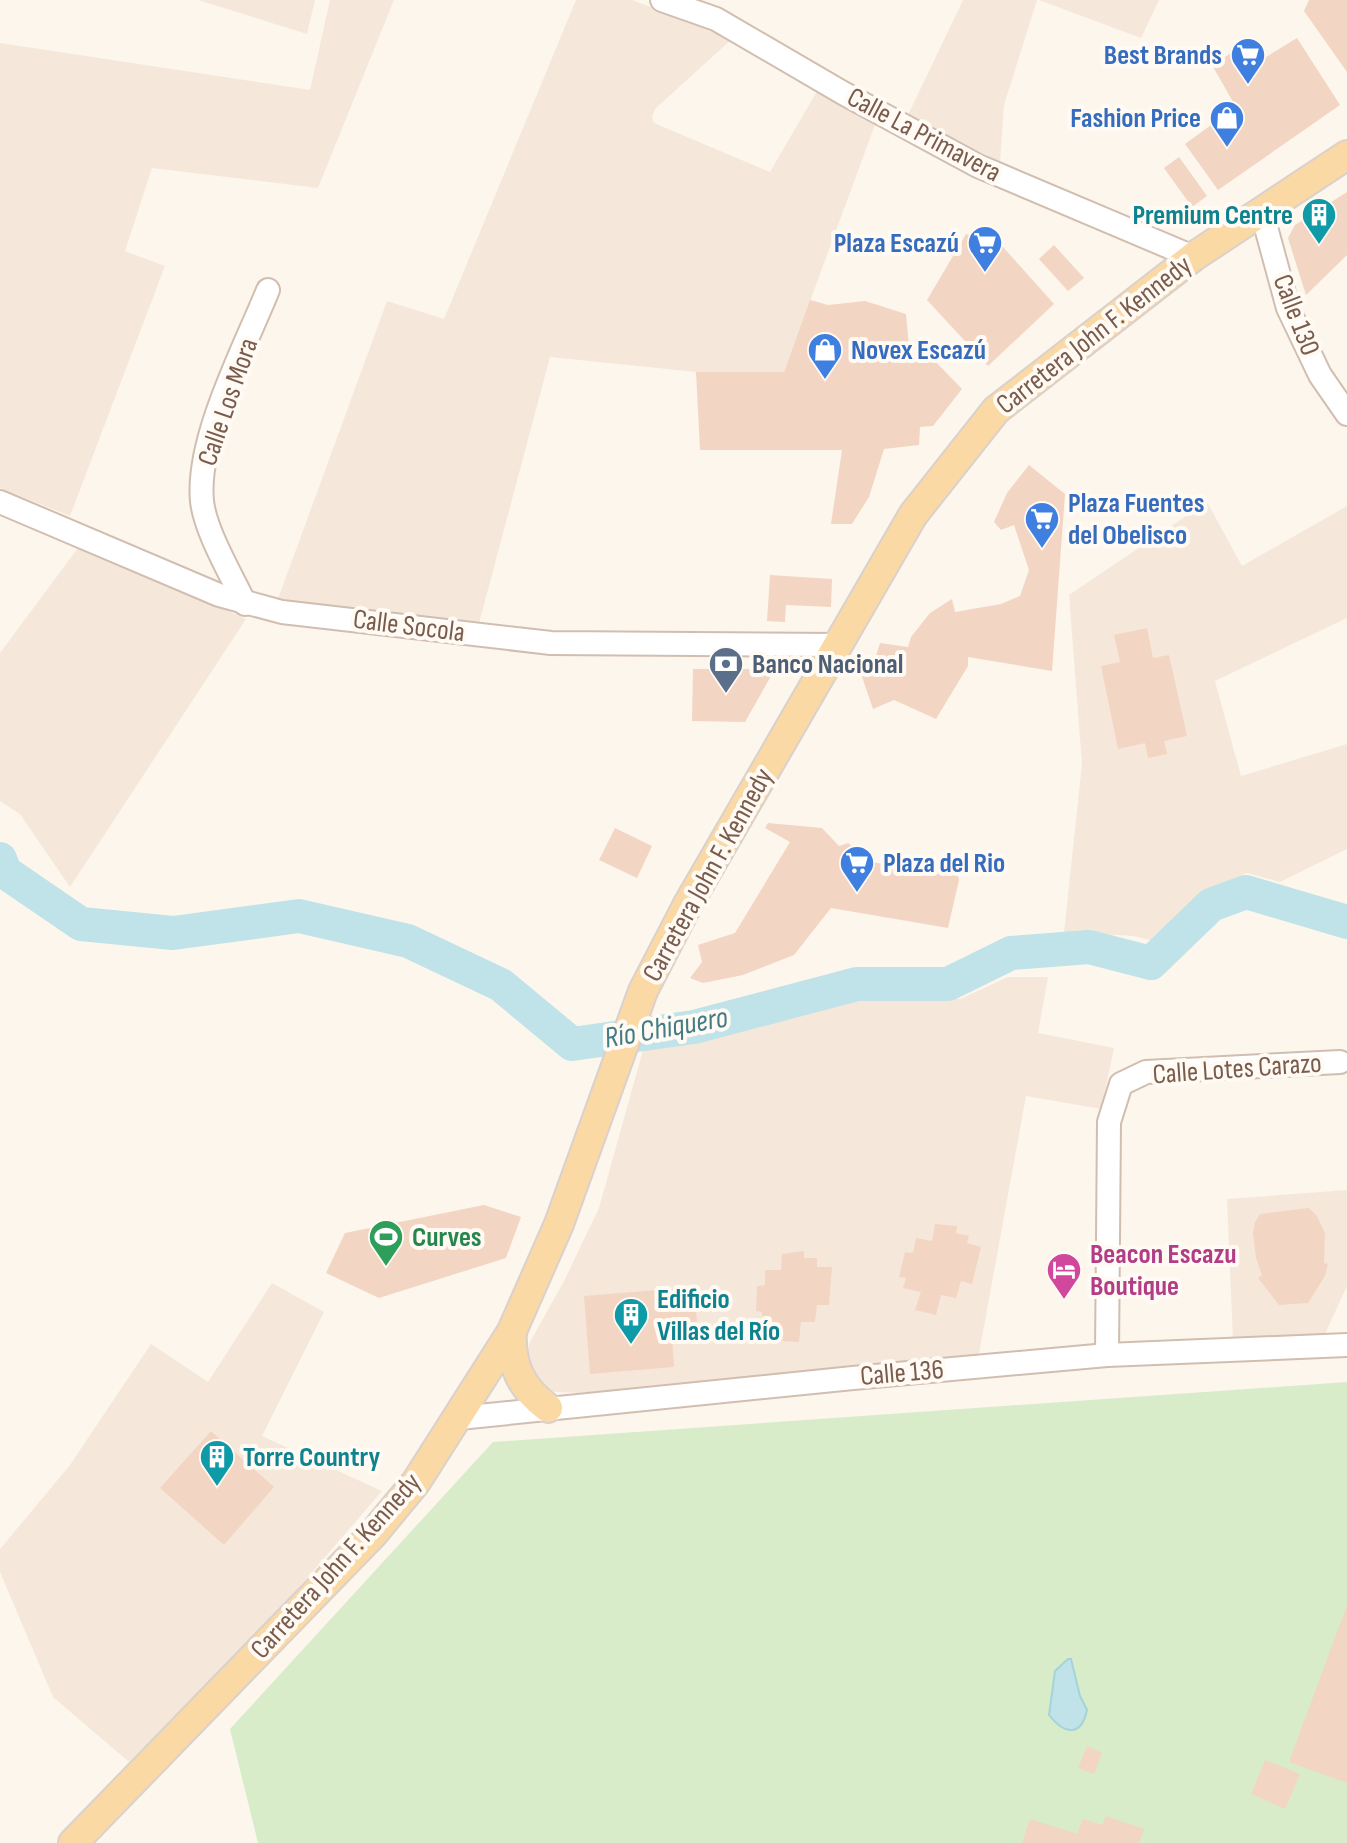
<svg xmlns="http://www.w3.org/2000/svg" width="1347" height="1843" font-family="'Sofia Sans Condensed',sans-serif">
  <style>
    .residential { fill: #f5e8da }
    .green { fill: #d8ecc9 }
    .water { fill: #bfe3e8; stroke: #a5d3da; stroke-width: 2 }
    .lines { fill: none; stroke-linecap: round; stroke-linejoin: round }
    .river { stroke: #bfe3e8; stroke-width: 34 }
    .building { fill: #f3d5c3 }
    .minor-casing { stroke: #d1beb0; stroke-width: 26 }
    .major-casing { stroke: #dad1cd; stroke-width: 32 }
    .minor { stroke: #fff; stroke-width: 22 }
    .major { stroke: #fbd9a5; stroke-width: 28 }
    .labels { text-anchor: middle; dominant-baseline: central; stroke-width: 8; stroke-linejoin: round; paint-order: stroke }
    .shop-label { font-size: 28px; font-weight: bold; fill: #366cbe; stroke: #fffaf3; text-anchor: end }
    .street-label { font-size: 28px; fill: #7a5c4d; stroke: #fffaf3 }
    .culture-label { font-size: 28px; font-weight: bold; fill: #0d838f; stroke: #fffaf3; text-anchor: start }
    .service-label { font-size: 28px; font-weight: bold; fill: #4e5e75; stroke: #fffaf3; text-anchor: start }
    .leisure-label { font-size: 28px; font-weight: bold; fill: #27864d; stroke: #fffaf3; text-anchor: start }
    .hotel-label { font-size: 28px; font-weight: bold; fill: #b23c85; stroke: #fffaf3; text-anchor: start }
    .water-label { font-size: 30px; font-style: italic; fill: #437c86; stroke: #fffaf3 }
  </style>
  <rect width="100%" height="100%" fill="#fdf6ec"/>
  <g class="residential">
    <path d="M198,0H315L307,34Z"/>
    <path d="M330,0H394L318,188L152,168L125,251L165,266L70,516L0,488V43L310,90Z"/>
    <path d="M576,0H632L733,38L655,109L652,117L654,123L770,172L820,86L876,122L784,372H696L550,357L478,627L278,599L387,301L444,319Z"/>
    <path d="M963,0H1037L1004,105L1000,162L908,115Z"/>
    <path d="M1039,0H1159L1141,38Z"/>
    <path d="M1207,502L1242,566L1347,506V618L1215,681L1241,776L1347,744V849L1280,882L1247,873L1204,892L1154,941L1134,936L1064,932L1082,764L1069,595Z"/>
    <path d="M81,544L246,619L70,887L20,814L0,801V653Z"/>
    <path d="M1008,977H1048L1038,1033L1114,1048L1101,1109L1026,1096L979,1354L580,1393L555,1392L535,1387L524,1363L530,1342L564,1281L599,1208L645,1043L749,1026L855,993L960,999Z"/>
    <path d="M1347,1190V1286L1324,1336L1233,1340L1227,1199Z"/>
    <path d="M272,1283L324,1312L262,1436L382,1491L282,1607L129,1762L53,1697L0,1572V1549L70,1465L151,1344L208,1382Z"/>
  </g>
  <path class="green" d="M1347,1382V1843H258L230,1729L493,1442Z"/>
  <path class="water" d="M1068,1659H1071L1080,1696L1087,1710C1081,1738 1064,1734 1049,1715L1055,1671Z"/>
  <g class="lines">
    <path class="river" d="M0,859L5,872L81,924L173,933L299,916L408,941L501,985L572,1044L694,1027L857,984H948L1011,953L1089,947L1151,963L1211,905L1246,892L1347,922"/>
  </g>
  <g class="building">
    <path d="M1309,0H1347V72L1304,11Z"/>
    <path d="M1297,38L1340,105L1218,190L1185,144L1236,107L1212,65L1247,43L1258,62Z"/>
    <path d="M1179,157L1207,196L1192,207L1164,168Z"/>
    <path d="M1347,192V255L1306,295L1288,238L1295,225Z"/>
    <path d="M966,234L1003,247L1054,304L988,366L927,300Z"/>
    <path d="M1054,245L1084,278L1068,291L1039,259Z"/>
    <path d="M810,300L828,305L865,301L906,314L910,358H932L962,389L933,426L920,427L919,445L884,449L869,497L852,524H831L842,450H700L696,372H784Z"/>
    <path d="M1029,465L1065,494L1052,671L968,657V666L936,719L894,700L873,709L860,671L873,666L880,643L908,647L911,637L930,613L952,599L955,612L1001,604L1020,596L1029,570L1014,525L1001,530L994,522L1007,493Z"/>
    <path d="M770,575L832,579L831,607L786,605L785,622L767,621Z"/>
    <path d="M1147,628L1153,658L1169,655L1187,736L1164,741L1167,754L1148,758L1145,743L1118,749L1101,666L1120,662L1114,635Z"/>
    <path d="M693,669H775L745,722L692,721Z"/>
    <path d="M768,823L822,828L839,846L848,843L871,862L928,871L954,861L959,880L948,928L831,908L794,955L743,975L703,983L690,978L702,962L698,945L735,933L790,842L765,828Z"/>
    <path d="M615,828L652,846L637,878L599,860Z"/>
    <path d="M484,1205L521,1217L506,1258L379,1298L326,1273L345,1233Z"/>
    <path d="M1309,1208L1317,1216L1325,1233L1324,1263L1328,1264L1325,1276L1308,1303L1279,1305L1258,1278L1262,1275L1256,1258L1253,1233L1255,1222L1260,1214Z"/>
    <path d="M935,1224L957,1226L956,1233L969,1236L967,1243L981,1247L972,1284L961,1281L956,1298L941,1295L936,1315L915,1310L921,1292L903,1288L906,1278L899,1277L905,1252L913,1253L916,1238L932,1241Z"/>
    <path d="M804,1251V1258H817V1267H832L829,1305H817L815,1322H801L799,1342L777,1341L780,1323L762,1321V1312L756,1311L757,1286L765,1285V1270H781L782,1254Z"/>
    <path d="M694,1287L697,1322L671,1324L674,1367L590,1374L584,1296Z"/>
    <path d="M211,1431L274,1487L224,1545L160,1488Z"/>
    <path d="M1347,1605V1783L1289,1762Z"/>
    <path d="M1087,1746L1102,1753L1094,1774L1078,1768Z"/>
    <path d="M1265,1760L1300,1774L1285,1809L1251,1794Z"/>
    <path d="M1106,1816L1144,1829L1139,1843H1022L1030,1819L1077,1834L1083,1819L1102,1825Z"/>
  </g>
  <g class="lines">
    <defs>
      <g id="minor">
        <path d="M662,0L716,19L843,93L978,166L1193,257"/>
        <path d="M1261,209L1288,308L1320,375L1347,414"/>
        <path d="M0,502L219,595L282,612L551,643L839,645"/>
        <path d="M245,604C232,576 205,531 202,501C196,439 245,347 268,290"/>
        <path d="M1107,1355L1109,1122L1121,1084L1146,1072L1340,1062"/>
        <path d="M459,1418L853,1378L1107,1355L1347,1345"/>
      </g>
      <g id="major">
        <path d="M512,1331C510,1365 521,1388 548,1408"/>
        <path d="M73,1843L373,1534L416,1482L512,1331L559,1224L643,991L688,904L913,515L996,410L1193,257L1347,155"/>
      </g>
    </defs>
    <use href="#minor" class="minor-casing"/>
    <use href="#major" class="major-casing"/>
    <use href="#minor" class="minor"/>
    <use href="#major" class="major"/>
  </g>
  <defs>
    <symbol id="supermarket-pin" viewBox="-11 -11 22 30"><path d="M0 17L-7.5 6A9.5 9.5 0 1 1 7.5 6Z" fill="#3f7fe0" stroke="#fffaf3"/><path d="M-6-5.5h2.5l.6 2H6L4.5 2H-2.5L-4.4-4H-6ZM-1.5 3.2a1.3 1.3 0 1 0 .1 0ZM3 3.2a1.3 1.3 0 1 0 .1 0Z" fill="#fff"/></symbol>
    <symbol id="shop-pin" viewBox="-11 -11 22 30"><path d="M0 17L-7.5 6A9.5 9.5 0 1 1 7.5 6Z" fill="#3f7fe0" stroke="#fffaf3"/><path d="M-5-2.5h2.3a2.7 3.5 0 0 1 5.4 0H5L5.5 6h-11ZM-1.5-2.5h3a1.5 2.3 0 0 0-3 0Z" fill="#fff"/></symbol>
    <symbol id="building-pin" viewBox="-11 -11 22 30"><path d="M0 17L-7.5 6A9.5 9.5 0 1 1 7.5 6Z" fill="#0f9aa8" stroke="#fffaf3"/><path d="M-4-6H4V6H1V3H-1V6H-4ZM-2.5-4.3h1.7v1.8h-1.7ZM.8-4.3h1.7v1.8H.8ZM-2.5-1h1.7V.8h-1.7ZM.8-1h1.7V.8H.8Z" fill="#fff"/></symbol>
    <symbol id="bank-pin" viewBox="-11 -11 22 30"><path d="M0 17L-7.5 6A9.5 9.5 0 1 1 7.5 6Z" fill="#5c6f8a" stroke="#fffaf3"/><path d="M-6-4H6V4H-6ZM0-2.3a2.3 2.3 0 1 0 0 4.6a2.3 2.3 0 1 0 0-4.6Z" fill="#fff"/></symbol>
    <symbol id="stadium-pin" viewBox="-11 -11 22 30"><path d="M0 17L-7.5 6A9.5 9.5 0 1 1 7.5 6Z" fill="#2e9e5b" stroke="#fffaf3"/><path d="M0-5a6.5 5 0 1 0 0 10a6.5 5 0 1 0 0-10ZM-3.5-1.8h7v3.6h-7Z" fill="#fff"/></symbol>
    <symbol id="hotel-pin" viewBox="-11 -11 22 30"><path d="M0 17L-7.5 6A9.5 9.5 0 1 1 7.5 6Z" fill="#d1479c" stroke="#fffaf3"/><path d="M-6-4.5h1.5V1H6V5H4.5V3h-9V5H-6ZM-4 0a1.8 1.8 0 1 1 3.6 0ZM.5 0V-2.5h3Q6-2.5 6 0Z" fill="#fff"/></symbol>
  </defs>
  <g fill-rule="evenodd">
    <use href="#supermarket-pin" x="1228" y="35" width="40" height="54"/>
    <use href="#shop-pin" x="1207" y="98" width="40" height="54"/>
    <use href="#building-pin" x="1299" y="195" width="40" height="54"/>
    <use href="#supermarket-pin" x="965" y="223" width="40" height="54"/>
    <use href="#shop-pin" x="805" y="330" width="40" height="54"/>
    <use href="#supermarket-pin" x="1022" y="499" width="40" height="54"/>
    <use href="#bank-pin" x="706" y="644" width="40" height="54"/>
    <use href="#supermarket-pin" x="837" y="843" width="40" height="54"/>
    <use href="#stadium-pin" x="366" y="1217" width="40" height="54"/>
    <use href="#hotel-pin" x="1044" y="1250" width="40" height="54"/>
    <use href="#building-pin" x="611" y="1295" width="40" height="54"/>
    <use href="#building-pin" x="197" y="1437" width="40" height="54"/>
  </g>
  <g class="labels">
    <g class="shop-label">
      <text x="1222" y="55">Best Brands</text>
      <text x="1201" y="118">Fashion Price</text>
      <text x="959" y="243">Plaza Escazú</text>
      <text x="851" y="350" text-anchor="start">Novex Escazú</text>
      <text x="1068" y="503" text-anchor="start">Plaza Fuentes<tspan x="1068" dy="32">del Obelisco</tspan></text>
      <text x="883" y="863" text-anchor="start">Plaza del Rio</text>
    </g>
    <g class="street-label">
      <text transform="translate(924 135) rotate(28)">Calle La Primavera</text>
      <text transform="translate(1296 315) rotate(69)">Calle 130</text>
      <text transform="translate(1094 335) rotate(-38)">Carretera John F. Kennedy</text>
      <text transform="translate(228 402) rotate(-71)">Calle Los Mora</text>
      <text transform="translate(409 626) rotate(7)">Calle Socola</text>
      <text transform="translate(708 875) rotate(-61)">Carretera John F. Kennedy</text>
      <text transform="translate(1237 1069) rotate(-4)">Calle Lotes Carazo</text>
      <text transform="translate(902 1373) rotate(-5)">Calle 136</text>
      <text transform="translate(336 1566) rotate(-48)">Carretera John F. Kennedy</text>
    </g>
    <g class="culture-label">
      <text x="1293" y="215" text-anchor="end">Premium Centre</text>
      <text x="657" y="1299">Edificio<tspan x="657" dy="32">Villas del Río</tspan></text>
      <text x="243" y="1457">Torre Country</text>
    </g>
    <g class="service-label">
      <text x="752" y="664">Banco Nacional</text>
    </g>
    <g class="leisure-label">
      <text x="412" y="1237">Curves</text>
    </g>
    <g class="hotel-label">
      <text x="1090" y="1254">Beacon Escazu<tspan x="1090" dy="32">Boutique</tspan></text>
    </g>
    <g class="water-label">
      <text transform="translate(666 1028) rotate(-10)">Río Chiquero</text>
    </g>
  </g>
</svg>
